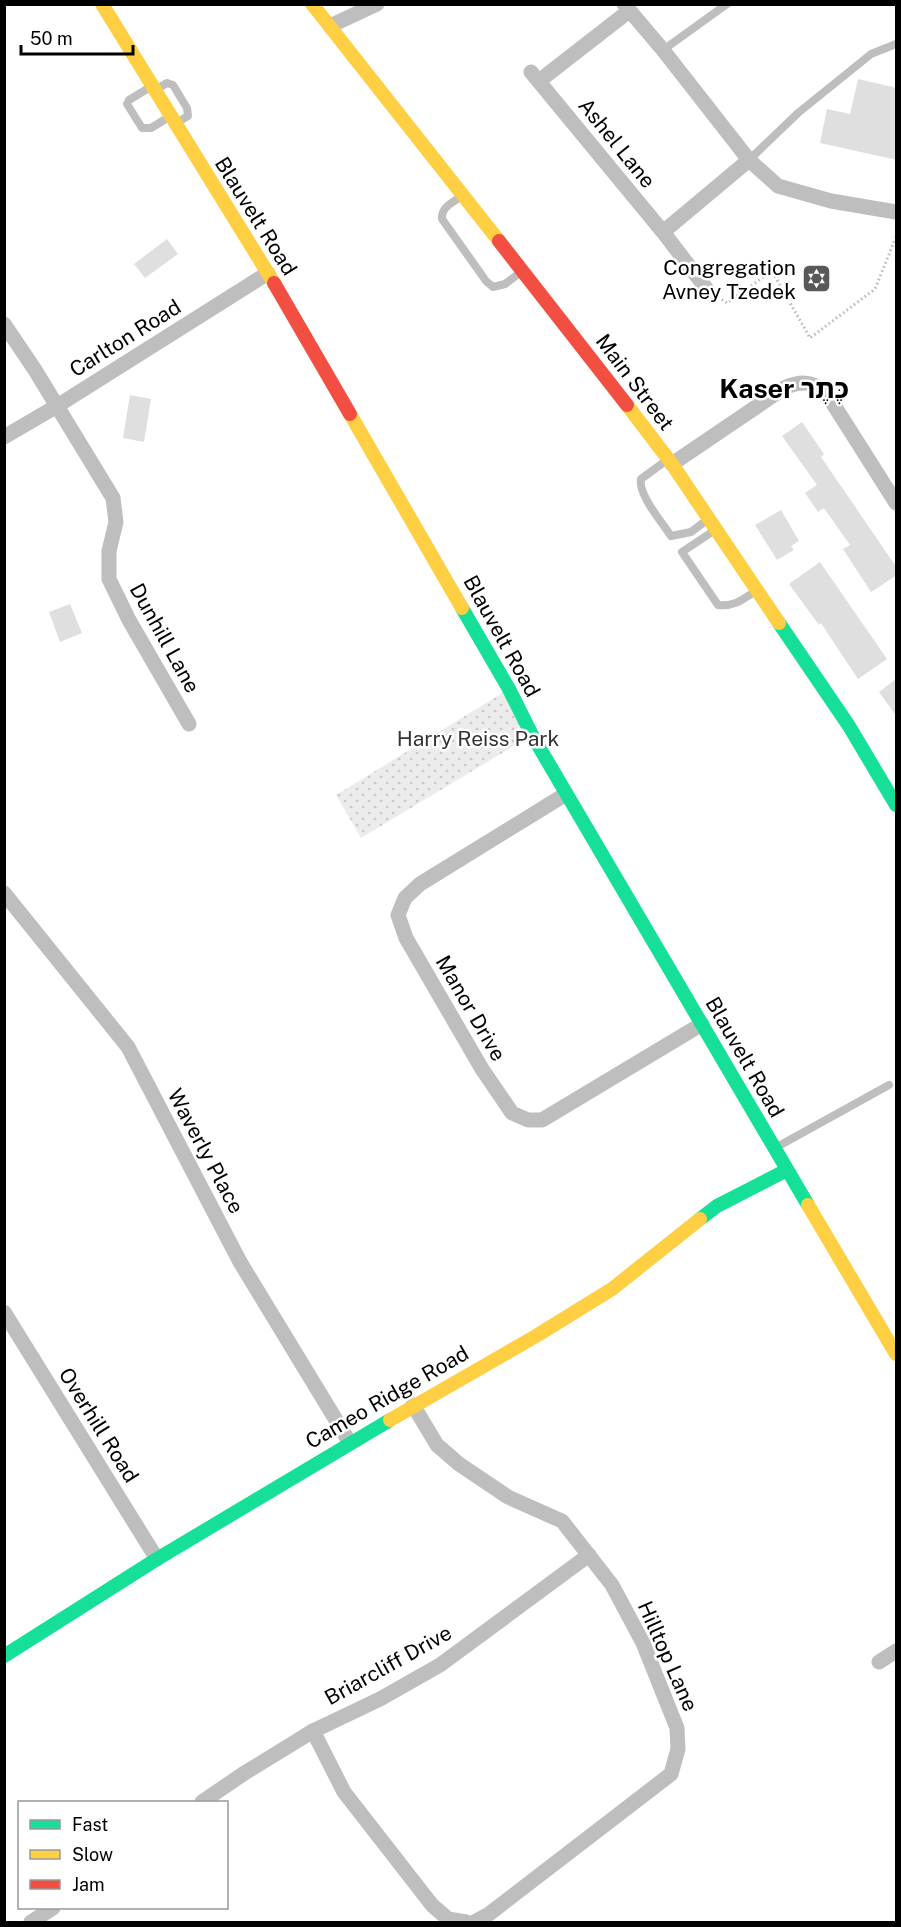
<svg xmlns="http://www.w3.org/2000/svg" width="901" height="1927" font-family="'Public Sans','Noto Sans Hebrew',sans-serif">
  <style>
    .green { fill: url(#green-dots) }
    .building { fill: #dfdfdf }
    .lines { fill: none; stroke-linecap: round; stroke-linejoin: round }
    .path { stroke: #b9b9b9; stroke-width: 3; stroke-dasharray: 1.5 3; stroke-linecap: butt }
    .lane { stroke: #bebebe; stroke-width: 8 }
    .street { stroke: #bebebe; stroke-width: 15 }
    .fast { stroke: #16e098; stroke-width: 14 }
    .slow { stroke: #ffcf43; stroke-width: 14 }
    .jam { stroke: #f24e42; stroke-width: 14 }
    .labels { text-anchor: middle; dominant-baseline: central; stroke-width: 5; stroke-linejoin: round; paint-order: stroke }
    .street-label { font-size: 21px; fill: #000; stroke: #fff }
    .poi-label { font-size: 21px; fill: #000; stroke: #fff; text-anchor: end }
    .park-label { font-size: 21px; fill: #333; stroke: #fff }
    .district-label { font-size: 27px; font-weight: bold; fill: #000; stroke: #fff }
  </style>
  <defs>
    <pattern id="green-dots" width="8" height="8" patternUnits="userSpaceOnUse" patternTransform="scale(1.5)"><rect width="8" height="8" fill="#ececec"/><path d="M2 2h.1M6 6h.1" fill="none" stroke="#c9c9c9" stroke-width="1.8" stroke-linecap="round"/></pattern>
  </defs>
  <rect width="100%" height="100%" fill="#fff"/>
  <path class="green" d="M509,689L532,735L361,838L336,795Z"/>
  <g class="building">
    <path d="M858,79L897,88V160L820,143L827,109L850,114Z"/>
    <path d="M167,239L178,254L145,278L134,264Z"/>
    <path d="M130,395L151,399L144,442L123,438Z"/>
    <path d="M802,422L824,454L821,457L897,568V575L871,592L843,549L850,545L824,508L818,512L805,493L817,485L782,436Z"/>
    <path d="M781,510L799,541L791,546L794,550L777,560L755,525Z"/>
    <path d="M820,562L887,659L858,679L821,623L819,625L789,584Z"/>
    <path d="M70,604L82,633L60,642L49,612Z"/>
    <path d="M897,678V717L879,692Z"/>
  </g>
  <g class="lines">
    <path class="path" d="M718,297L727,303L772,271L810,338L875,289L896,237"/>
    <g class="lane">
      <path d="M663,50L727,4"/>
      <path d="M152,86L129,100L127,104L142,128H151L169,117"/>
      <path d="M157,89L167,83L173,85L187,108L188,116L176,123"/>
      <path d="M749,160L798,113L871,54L896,44"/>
      <path d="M462,196C453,202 441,207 442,219L486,281L493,287L505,284L521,272"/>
      <path d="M667,460L641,479C638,495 662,522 671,536L691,532L707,520"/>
      <path d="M715,530L682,552L718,605C735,607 743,599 757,590"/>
      <path d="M775,1148L889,1085"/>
    </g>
    <g class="street">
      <path d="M624,4L663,50L749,160L778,186L831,201L896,212"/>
      <path d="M330,26L377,4"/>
      <path d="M531,72L663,232L706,288"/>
      <path d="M539,81L629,11"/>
      <path d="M663,232L749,160"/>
      <path d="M4,324L35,370L113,498L116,522L109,551V579L129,620L189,724"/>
      <path d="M4,437L57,406L268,273"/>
      <path d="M672,464L784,388C800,381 810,381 825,391L896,503"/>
      <path d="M566,794L420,884L405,898L398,915L406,938L482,1069L512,1113L528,1120H542L702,1024"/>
      <path d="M4,893L128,1047L240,1262L350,1443"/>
      <path d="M4,1312L157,1559"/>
      <path d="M413,1405L437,1445L459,1464L508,1497L562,1521L612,1585L643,1643L677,1728L678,1749L671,1774L489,1914L474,1922"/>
      <path d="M879,1662L896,1651"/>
      <path d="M313,1731L344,1792L432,1905L448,1919L466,1922"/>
      <path d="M202,1802L243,1774L313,1731L380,1699L440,1665L589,1555"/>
      <path d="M31,1922L53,1908"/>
    </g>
    <g class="fast">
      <path d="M462,608L509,689L532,735L808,1205"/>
      <path d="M779,623L849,726L896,805"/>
      <path d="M700,1219L717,1206L787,1170"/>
      <path d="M4,1656L157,1559L390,1420"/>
    </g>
    <g class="slow">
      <path d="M102,4L274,283"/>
      <path d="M312,4L499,241"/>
      <path d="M627,405L672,464L779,623"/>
      <path d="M350,414L462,608"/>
      <path d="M808,1205L896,1354"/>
      <path d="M390,1420L536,1336L612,1289L700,1219"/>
    </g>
    <g class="jam">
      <path d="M499,241L627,405"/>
      <path d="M274,283L350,414"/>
    </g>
  </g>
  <defs>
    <symbol id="synagogue-square" viewBox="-11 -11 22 22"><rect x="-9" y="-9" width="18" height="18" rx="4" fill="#595959" stroke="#fff"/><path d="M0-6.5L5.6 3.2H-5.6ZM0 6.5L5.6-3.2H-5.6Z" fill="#fff"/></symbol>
  </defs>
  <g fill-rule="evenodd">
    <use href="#synagogue-square" x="800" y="262" width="33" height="33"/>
  </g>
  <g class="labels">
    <g class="street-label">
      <text transform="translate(617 143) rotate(51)">Ashel Lane</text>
      <text transform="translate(256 216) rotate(58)">Blauvelt Road</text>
      <text transform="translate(125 338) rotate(-32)">Carlton Road</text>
      <text transform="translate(635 382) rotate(53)">Main Street</text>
      <text transform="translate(502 636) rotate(61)">Blauvelt Road</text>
      <text transform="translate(165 638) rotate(61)">Dunhill Lane</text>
      <text transform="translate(471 1008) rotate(60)">Manor Drive</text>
      <text transform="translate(745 1057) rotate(60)">Blauvelt Road</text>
      <text transform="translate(206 1151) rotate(62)">Waverly Place</text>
      <text transform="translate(387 1397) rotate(-30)">Cameo Ridge Road</text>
      <text transform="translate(99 1425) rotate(58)">Overhill Road</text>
      <text transform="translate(668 1656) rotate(66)">Hilltop Lane</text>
      <text transform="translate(388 1665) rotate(-29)">Briarcliff Drive</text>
    </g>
    <g class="poi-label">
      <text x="796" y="267">Congregation<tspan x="796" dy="24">Avney Tzedek</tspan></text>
    </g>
    <g class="park-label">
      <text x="478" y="738">Harry Reiss Park</text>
    </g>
    <g class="district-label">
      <text x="784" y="388">Kaser כֶּתֶר</text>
    </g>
  </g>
  <rect width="901" height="1927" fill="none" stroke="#000000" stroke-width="12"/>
  <rect x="18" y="1801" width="210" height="108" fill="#ffffff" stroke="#999999" stroke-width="1.5"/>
  <rect x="30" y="1820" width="30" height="9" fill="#16e098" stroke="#999999" stroke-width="1.5"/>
  <text x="72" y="1831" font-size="18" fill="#000000">Fast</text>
  <rect x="30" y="1850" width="30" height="9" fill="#ffcf43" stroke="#999999" stroke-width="1.5"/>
  <text x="72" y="1861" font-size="18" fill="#000000">Slow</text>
  <rect x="30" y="1880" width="30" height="9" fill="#f24e42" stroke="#999999" stroke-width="1.5"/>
  <text x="72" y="1891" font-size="18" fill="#000000">Jam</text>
  <path d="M21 45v9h112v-9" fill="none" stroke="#000000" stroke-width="3"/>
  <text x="30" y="45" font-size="18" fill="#000000" stroke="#ffffff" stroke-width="4.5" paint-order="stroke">50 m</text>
</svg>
